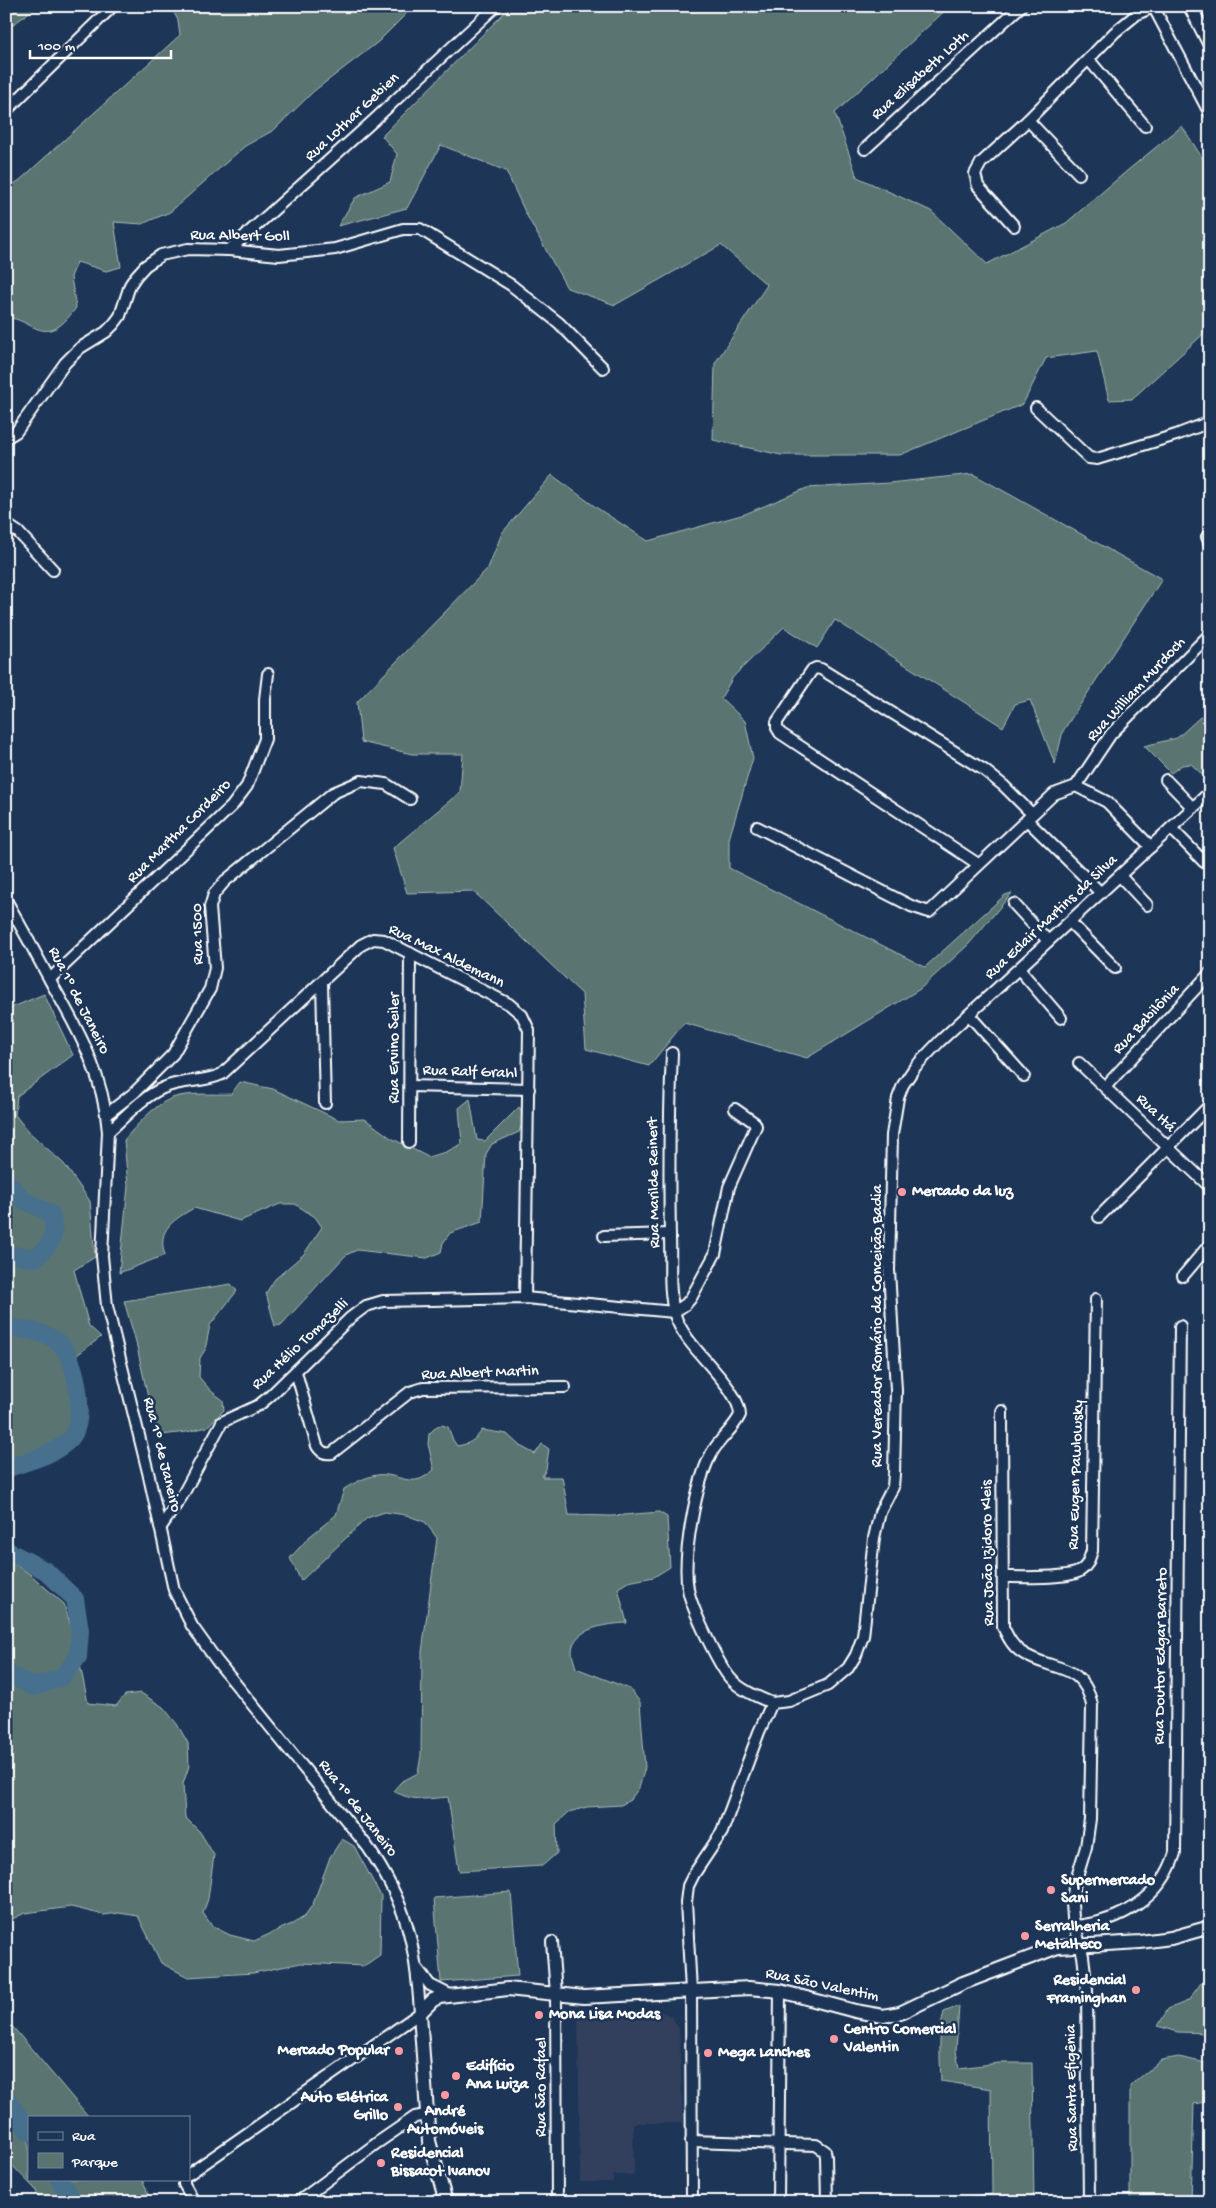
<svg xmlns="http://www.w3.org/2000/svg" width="1216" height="2208" font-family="'Gochi Hand',sans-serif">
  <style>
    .built { fill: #31415d }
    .green { fill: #5a7471; stroke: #acbab8 }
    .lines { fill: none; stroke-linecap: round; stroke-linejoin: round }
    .river { stroke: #46708e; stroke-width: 18 }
    .minor-casing { stroke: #fff; stroke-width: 14 }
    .major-casing { stroke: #fff; stroke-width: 16 }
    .minor { stroke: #1d3557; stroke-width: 10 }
    .major { stroke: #1d3557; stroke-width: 12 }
    .poi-dot { fill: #ff9aa2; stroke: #1d3557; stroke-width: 2 }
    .labels { text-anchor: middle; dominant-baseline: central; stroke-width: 5; stroke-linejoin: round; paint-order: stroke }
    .street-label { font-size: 16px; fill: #fff; stroke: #1d3557 }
    .poi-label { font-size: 16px; font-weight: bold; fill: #fff; stroke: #1d3557; text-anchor: start }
  </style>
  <rect width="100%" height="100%" fill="#1d3557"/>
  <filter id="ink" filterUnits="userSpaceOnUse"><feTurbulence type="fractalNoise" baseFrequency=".02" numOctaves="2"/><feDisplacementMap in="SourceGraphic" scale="10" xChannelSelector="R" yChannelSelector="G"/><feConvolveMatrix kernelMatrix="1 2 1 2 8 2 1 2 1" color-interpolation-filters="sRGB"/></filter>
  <g filter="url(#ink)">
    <path class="built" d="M578,2010H654L665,2013L672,2017L679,2029L683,2123H633L634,2175H613V2182H580Z"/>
    <g class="green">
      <path d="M6,6H37L13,25H6Z"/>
      <path d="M170,6H414L378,42L314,91L274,130L245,146L170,212L142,224L114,222L121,267L106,271L77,262L71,277L76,308C71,314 64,324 56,328C39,338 23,316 6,318V189L20,180L180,35L178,20Z"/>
      <path d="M511,6H950L835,113L857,177L931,211L987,264L1066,223L1128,170L1182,126L1210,170V328L1132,399L1109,400L1097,351L1046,358L1023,404L900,455H781L713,440L715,363L767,285L721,245L615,305L567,288L526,214L506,171L441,145L407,208L338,226L355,198L390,182L397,154L382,136Z"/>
      <path d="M973,474L1162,579L1063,731L1055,764L1030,700L1015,704L1003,727L835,620L817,648L784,627L733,677L721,698L745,721L753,758L729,839V868L925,967L1005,895L1012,893L969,944L920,989L807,1058L684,1023L649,1066L586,1049L582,994L473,891L407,893L393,848L460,792L463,754H412L361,742L357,702L488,568L502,533L552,475L597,508L648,541L745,514L807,488L889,483Z"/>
      <path d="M1200,717L1210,718V774L1206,778L1191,764L1182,765L1171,773L1144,746L1177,738Z"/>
      <path d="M44,994L73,1055L17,1096L15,1115L27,1130L64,1164L90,1201L95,1257L74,1270L89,1326L101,1337L65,1364C83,1393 79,1431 48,1448C36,1455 19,1457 6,1461V1010Z"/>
      <path d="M240,1082L273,1089L339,1120L365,1119L391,1138L428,1157L446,1152L462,1144L459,1108L470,1099L477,1140L485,1141L519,1107L525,1116L519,1132L492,1144L486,1154L482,1222L450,1233L443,1243L441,1252L427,1258L357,1250L346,1255L281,1325L275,1326L266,1293L275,1279L304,1254L322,1227L315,1217L295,1204H280L240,1221L194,1208C175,1219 156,1229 165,1255L119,1273L128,1186L124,1140C137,1125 153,1106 172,1098C190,1092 212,1095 231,1094Z"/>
      <path d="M231,1284L237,1291L210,1325L205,1350L200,1358L199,1377L211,1391L223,1400L224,1410L207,1427L187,1432L161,1435L152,1416L136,1342L124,1301Z"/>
      <path d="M442,1425L448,1427L453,1440L457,1446C469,1444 476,1440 482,1430L507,1434L520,1446L535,1454L542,1444L549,1449L546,1469L542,1477H562L569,1515L612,1516L659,1512L667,1517L670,1567L654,1577L628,1582L618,1588L627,1623C609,1624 572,1627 572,1652C572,1657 575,1663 576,1668L630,1689L640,1702L645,1768L639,1788L630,1800L621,1805L587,1807L569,1812L556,1824L557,1853L542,1866L459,1871L448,1797C426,1799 414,1802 393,1791L401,1782L418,1773L421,1755L422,1652L437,1538L425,1522L406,1515L385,1512L367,1518L301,1581L290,1558L309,1537L336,1515L344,1489C354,1483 365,1477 377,1475C391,1472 407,1484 420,1479C425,1477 430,1473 434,1470L428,1444L429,1434L437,1426Z"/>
      <path d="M6,1559L30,1574L64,1604L74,1636L88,1703L116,1706L125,1695L141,1693L163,1707L177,1724L188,1743L189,1766L183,1784L185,1817L200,1832L214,1855L208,1899L203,1913L212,1926L230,1935L254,1941L294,1923L304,1917L313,1904L330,1857L342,1839L354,1846L381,1896L380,1955L364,1966L301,1963L253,1973L188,1977L161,1963L138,1916L119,1913L104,1915L71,1907L25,1913L6,1922Z"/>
      <path d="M511,1892L518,1976L441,1982L434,1898Z"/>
      <path d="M1210,1977V2033L1177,2032L1158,2026L1168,2009L1188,2001L1201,1983Z"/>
      <path d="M959,2006L956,2051L959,2068L999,2063H1032L1034,2202H912L992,2194L991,2089L941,2081C940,2058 938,2034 944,2012Z"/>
      <path d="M6,2019L89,2117H29V2179H141C146,2185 149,2195 147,2202H41L35,2189L6,2159Z"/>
      <path d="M1179,2057L1210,2064V2101L1194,2104L1191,2202H1130V2086L1161,2060Z"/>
    </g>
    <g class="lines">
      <g class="river">
        <path d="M6,1181L24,1200L51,1214C57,1236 52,1244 35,1258L6,1254"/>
        <path d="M6,1327C24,1330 46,1331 60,1344C77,1359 87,1419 71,1438C56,1455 27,1461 6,1469"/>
        <path d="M6,1550L46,1571L75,1599L80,1630L78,1657L62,1677L34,1687L6,1673"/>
        <path d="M6,2097L29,2132"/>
        <path d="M59,2179L74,2202"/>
      </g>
      <defs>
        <g id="minor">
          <path d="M1153,6L1210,114"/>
          <path d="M1089,60L1145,126"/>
          <path d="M6,111L113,6"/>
          <path d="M1028,120L1079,174"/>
          <path d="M865,149L1021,6"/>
          <path d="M1014,226L978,186L975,174L981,163L1028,120L1115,32L1137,14L1153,7"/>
          <path d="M229,250L373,121L496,6"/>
          <path d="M1036,408L1089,458L1097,459L1176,435L1210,422"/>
          <path d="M6,438L16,432L65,363L80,348L106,332L114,324L120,316L130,285L136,276L145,266L161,255L188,249L229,250L279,255L335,249L403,229H420L511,285L559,323L603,368"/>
          <path d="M6,524L18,532L53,570"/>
          <path d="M1210,534L1207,537L1210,544"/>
          <path d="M1166,780L1193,808"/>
          <path d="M1076,786L1111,734L1210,634"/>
          <path d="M1076,786L1107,802L1151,847"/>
          <path d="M1027,820L1101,893"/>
          <path d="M757,827L911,906L929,912L1054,794L1076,786"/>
          <path d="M1171,828L1204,862"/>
          <path d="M978,864L780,733L777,728V722L812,670L816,668L821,669L984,770L1004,786L1032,814"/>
          <path d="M1120,876L1147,905"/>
          <path d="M6,900C22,928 37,956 52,984C79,1031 104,1076 108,1132L102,1256L107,1306L148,1472L174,1590L192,1626L217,1661L367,1846C407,1904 416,1944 420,2013L189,2174"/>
          <path d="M1014,904L1048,941"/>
          <path d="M1070,922L1115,968"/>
          <path d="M1019,969L1061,1018"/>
          <path d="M50,979L232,806L247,786L265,739V699L268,674"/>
          <path d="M322,983L325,1103"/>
          <path d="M969,1015L1024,1076"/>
          <path d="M672,1053C669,1115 669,1177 670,1239C671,1263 668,1291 675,1315C685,1349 739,1385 740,1415C733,1430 718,1440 711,1454C696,1483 682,1557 688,1589C691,1607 718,1664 730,1678C740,1690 758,1697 772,1703"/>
          <path d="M1079,1063L1210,1187"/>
          <path d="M410,1086L529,1089"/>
          <path d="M1106,1086L1210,973"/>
          <path d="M107,1114L134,1093L173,1054L210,989L215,968L210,907L214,894L225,881L333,793L361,781L386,784L410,799"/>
          <path d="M108,1132C125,1117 142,1097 163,1088C181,1079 204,1083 222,1074L361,945L373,939L384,940L509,1004L522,1015L529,1030L525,1298"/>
          <path d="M409,1142L410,953"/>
          <path d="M1099,1217L1210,1105"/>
          <path d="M604,1236L670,1234"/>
          <path d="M1183,1276L1210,1244"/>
          <path d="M674,1312L686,1304L691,1298L715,1254L729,1187L756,1126L755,1123L735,1109"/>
          <path d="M296,1372L317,1446C321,1452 324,1454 332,1453L410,1392L423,1388L565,1387"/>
          <path d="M1002,1411L1003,1627C1008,1637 1012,1646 1021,1652C1049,1672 1083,1660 1092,1705L1090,1819L1086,1847L1074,1887L1072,1903L1073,1918L1083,1956L1087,1990L1089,2202"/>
          <path d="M161,1527L182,1496L222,1422L259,1405L270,1396L350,1318L366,1306L383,1301L525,1298L674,1312"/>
          <path d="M1003,1577C1021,1577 1067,1579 1080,1571C1088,1566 1089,1559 1092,1551L1096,1299"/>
          <path d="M1075,1926C1120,1922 1162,1898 1175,1853L1180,1326"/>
          <path d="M552,1942L556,1993L557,2202"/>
          <path d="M417,1968L430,1985L448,1994"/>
          <path d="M691,2141L816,2145L825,2151L826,2157L827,2202"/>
          <path d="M184,2179V2184L194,2202"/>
          <path d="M298,2202L377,2143L415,2117L426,2115"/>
          <path d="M692,2202L691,1990L686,1902L688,1886L694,1874L722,1832L759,1732L772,1703L789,1701L828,1685L848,1668L856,1655L863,1636L874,1538L880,1512L893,1487L894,1474L896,1390L889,1270L892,1135L898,1098L903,1085L915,1067L940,1041L1210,792"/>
          <path d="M778,2202L780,1991"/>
        </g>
        <g id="major">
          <path d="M1190,6L1210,45"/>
          <path d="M1206,6L1210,13"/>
          <path d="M446,2202L429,2141L420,2013L433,2000L440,1997L508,1989L584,1997L749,1988L780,1991L855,2011L883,2016L900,2013L963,1983L1058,1947L1140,1942L1171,1938L1210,1927"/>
        </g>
      </defs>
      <use href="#minor" class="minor-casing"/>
      <use href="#major" class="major-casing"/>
      <use href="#minor" class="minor"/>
      <use href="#major" class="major"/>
    </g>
  </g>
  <g class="poi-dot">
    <circle cx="902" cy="1192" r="5"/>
    <circle cx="1051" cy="1890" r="5"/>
    <circle cx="1025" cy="1936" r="5"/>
    <circle cx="1136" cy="1990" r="5"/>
    <circle cx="539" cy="2015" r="5"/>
    <circle cx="834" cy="2039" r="5"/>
    <circle cx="399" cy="2051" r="5"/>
    <circle cx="708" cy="2053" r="5"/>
    <circle cx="456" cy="2076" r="5"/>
    <circle cx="445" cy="2095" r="5"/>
    <circle cx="398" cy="2107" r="5"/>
    <circle cx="381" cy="2163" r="5"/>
  </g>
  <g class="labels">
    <g class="street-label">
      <text transform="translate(921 76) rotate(-42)">Rua Elisabeth Loth</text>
      <text transform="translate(353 118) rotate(-43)">Rua Lothar Gebien</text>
      <text transform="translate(240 237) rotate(1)">Rua Albert Goll</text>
      <text transform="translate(1137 690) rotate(-47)">Rua William Murdoch</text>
      <text transform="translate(180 832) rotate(-45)">Rua Martha Cordeiro</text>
      <text transform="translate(1052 918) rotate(-43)">Rua Eclair Martins da Silva</text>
      <text transform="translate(199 934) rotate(-91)">Rua 1500</text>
      <text transform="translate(446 957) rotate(26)">Rua Max Aldemann</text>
      <text transform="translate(78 1001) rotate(63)">Rua 1º de Janeiro</text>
      <text transform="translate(1147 1020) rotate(-47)">Rua Babilônia</text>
      <text transform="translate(395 1048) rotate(-90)">Rua Ervino Seiler</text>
      <text transform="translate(470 1073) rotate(2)">Rua Ralf Grahl</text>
      <text transform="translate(1155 1114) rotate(44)">Rua Itá</text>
      <text transform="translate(655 1183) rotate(-91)">Rua Marilde Reinert</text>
      <text transform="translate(878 1326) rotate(-90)">Rua Vereador Romário da Conceição Badia</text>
      <text transform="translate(301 1345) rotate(-43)">Rua Hélio Tomazelli</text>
      <text transform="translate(480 1374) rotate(-2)">Rua Albert Martin</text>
      <text transform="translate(161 1455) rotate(76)">Rua 1º de Janeiro</text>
      <text transform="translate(1077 1475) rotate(-88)">Rua Eugen Pawlowsky</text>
      <text transform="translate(989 1553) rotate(-91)">Rua João Izidoro Kleis</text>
      <text transform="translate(1162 1656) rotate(-89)">Rua Doutor Edgar Barreto</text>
      <text transform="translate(357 1809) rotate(52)">Rua 1º de Janeiro</text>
      <text transform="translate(822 1986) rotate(12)">Rua São Valentim</text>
      <text transform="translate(542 2087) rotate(-90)">Rua São Rafael</text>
      <text transform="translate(1073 2088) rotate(-91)">Rua Santa Efigênia</text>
    </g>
    <g class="poi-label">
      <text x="912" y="1192">Mercado da luz</text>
      <text x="1061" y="1881">Supermercado<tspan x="1061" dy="18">Sani</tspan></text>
      <text x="1035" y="1927">Serralheria<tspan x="1035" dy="18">Metalteco</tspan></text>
      <text x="1126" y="1981" text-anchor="end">Residencial<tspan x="1126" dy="18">Framinghan</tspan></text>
      <text x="549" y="2015">Mona Lisa Modas</text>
      <text x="844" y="2030">Centro Comercial<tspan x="844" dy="18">Valentin</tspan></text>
      <text x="389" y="2051" text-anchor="end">Mercado Popular</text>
      <text x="718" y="2053">Mega Lanches</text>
      <text x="466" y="2067">Edifício<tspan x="466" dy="18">Ana Luiza</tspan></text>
      <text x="388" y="2098" text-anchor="end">Auto Elétrica<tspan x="388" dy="18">Grillo</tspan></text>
      <text x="445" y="2112" text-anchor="middle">André<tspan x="445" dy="18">Automóveis</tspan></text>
      <text x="391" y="2154">Residencial<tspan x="391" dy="18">Bissacot Ivanov</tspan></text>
    </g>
  </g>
  <rect width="1216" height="2208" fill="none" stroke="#1d3557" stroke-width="25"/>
  <rect x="12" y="12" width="1191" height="2183" fill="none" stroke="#fff" stroke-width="2" filter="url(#ink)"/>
  <rect x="28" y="2116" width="162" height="65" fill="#1d3557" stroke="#77869a"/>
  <rect x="38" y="2132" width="25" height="8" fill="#1d3557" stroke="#77869a"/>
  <text x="72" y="2140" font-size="15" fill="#ffffff">Rua</text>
  <rect x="38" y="2153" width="25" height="15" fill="#5a7471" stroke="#77869a"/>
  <text x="72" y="2166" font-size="15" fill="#ffffff">Parque</text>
  <path d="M30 50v8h141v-8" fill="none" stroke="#ffffff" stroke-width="2.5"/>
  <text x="38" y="50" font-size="15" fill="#ffffff" stroke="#1d3557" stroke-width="4" paint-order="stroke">100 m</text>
</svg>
